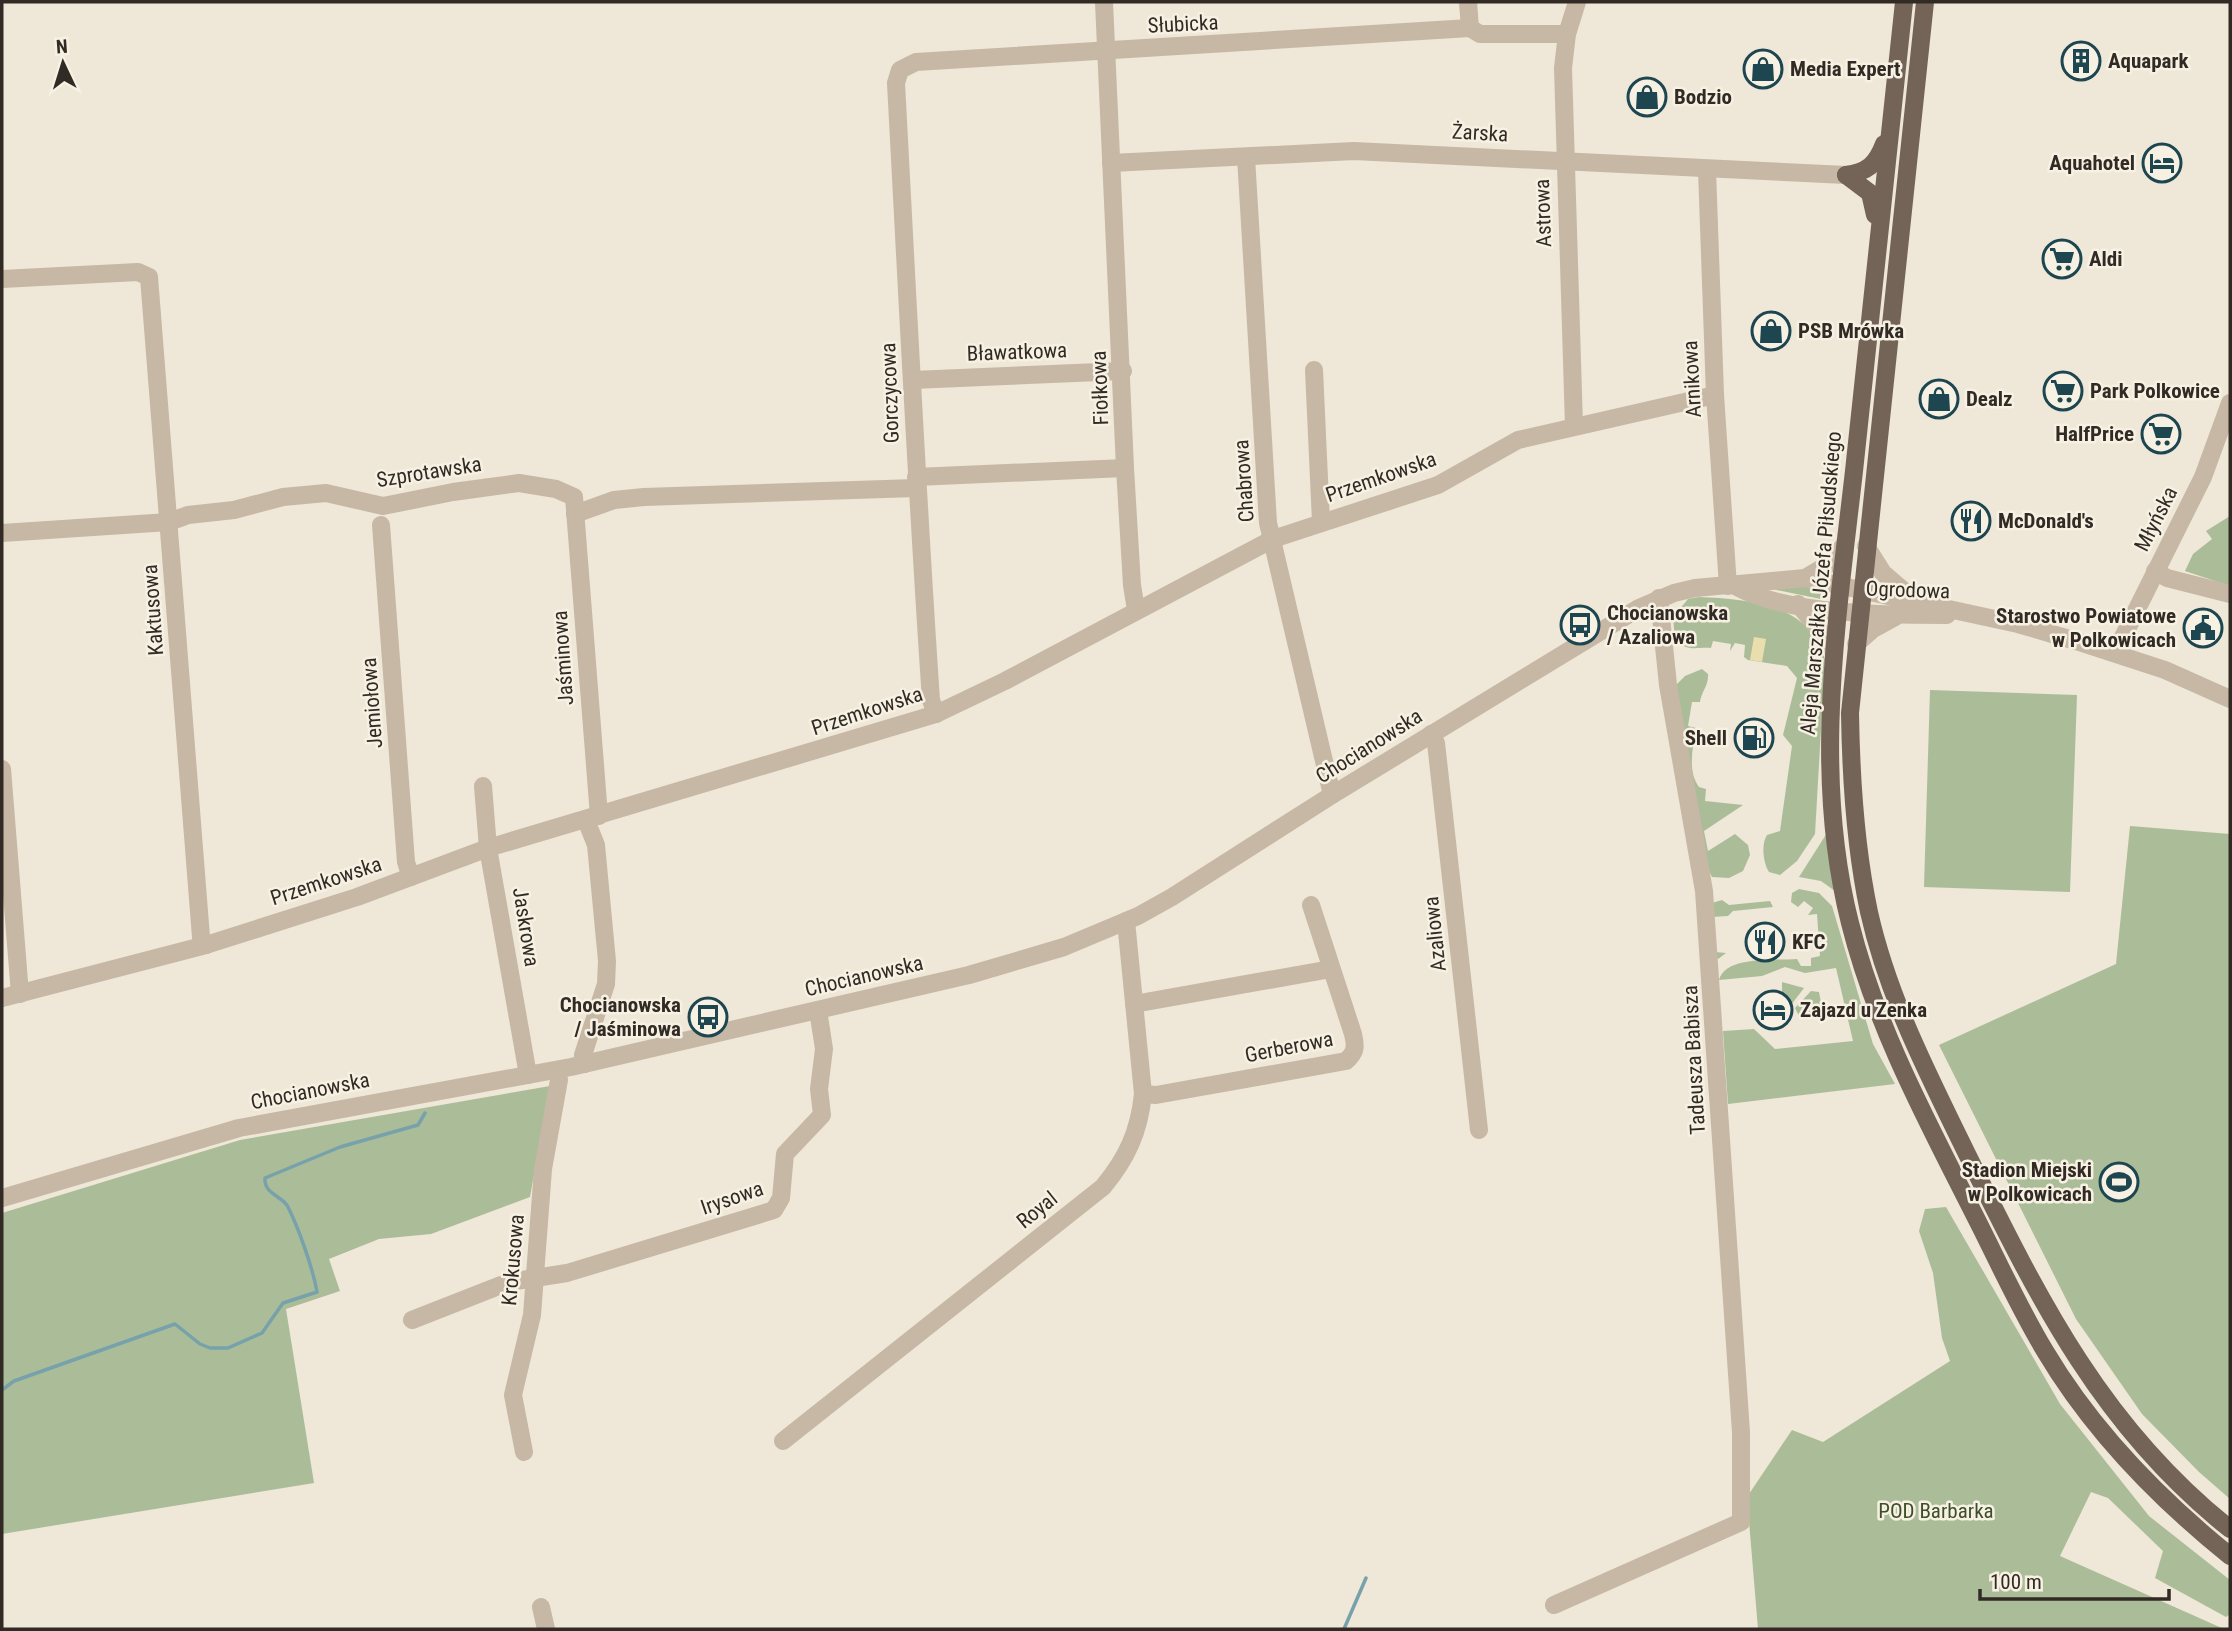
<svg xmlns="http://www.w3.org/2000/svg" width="2232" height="1631" font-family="'Roboto Condensed',sans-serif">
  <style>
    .green { fill: #abbd98 }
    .sand { fill: #eadeae }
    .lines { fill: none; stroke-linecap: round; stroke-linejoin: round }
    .stream { stroke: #77a1ab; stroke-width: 3.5 }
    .minor { stroke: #c6b8a4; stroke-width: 18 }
    .major { stroke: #736457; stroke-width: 18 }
    .labels { text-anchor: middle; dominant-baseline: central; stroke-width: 5; stroke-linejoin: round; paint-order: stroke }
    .street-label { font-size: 21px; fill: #322b25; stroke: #f7f1e3 }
    .poi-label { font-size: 21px; font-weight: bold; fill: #322b25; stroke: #f7f1e3; text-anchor: start }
    .park-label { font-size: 21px; fill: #3c4f2a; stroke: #f7f1e3 }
  </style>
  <rect width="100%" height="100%" fill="#efe7d7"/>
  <g class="green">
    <path d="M2230,516V586L2185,571L2193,554L2212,539L2206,531Z"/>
    <path d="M1806,585L1829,594L1821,599L1772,589Z"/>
    <path d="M1699,597C1748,599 1812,604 1825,660L1815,834L1797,861L1780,875L1769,872C1763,863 1761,844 1767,835L1780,831L1792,746L1783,735L1797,678L1787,666L1748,660L1744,657L1745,645L1735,643L1730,651L1731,644L1713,641L1711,648C1696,647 1688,652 1675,640L1673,617L1688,599Z"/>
    <path d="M1702,669L1708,674C1709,685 1701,692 1700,702H1692L1688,726L1696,728C1693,747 1687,771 1699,787L1706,789L1705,801L1743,805L1704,831L1708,851L1735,834L1748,845L1750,855L1743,871L1729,878L1712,877L1709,871L1676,685L1685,676Z"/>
    <path d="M1930,690L2077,695L2070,892L1924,887Z"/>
    <path d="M2130,826L2230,834V1499L2199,1472L2142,1414L2076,1319L1939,1045L2116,964Z"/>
    <path d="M1827,833L1835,891L1821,881L1799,877Z"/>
    <path d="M1799,889L1819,893L1832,906L1873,1044L1895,1084L1728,1104L1723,1031L1754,1029L1775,1049L1853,1041L1836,968L1805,973L1785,967L1762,976L1719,980C1726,955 1777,961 1797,959L1801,966H1811V958L1820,956L1817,914L1808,915L1813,908L1804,901L1798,907L1791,902L1792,893Z"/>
    <path d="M1722,900L1729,905L1770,901L1773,907L1733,911L1728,916L1712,917L1715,952L1726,953L1718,959L1714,956L1710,909L1712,903Z"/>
    <path d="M1782,982L1804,988L1791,1005L1787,997H1782Z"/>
    <path d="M1811,991L1819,992L1823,1013L1799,1016L1795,1008Z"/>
    <path d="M550,1086L530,1197L431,1234L379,1239L329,1259L340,1291L286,1309L314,1483L2,1534V1213L240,1140Z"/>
    <path d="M1946,1207L2060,1404L2149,1516L2230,1580V1614L2226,1617L2155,1578L2163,1551L2108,1498L2091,1492L2060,1556L2224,1629H1758L1747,1497L1792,1430L1823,1442L1950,1361L1942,1338L1933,1273L1919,1231L1925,1209Z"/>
  </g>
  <path class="sand" d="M1754,637L1766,639L1762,662L1750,660Z"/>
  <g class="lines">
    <g class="stream">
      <path d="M2,1390L14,1381L175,1324L200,1344L210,1348H228L262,1333L283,1303L317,1292C313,1269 299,1229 288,1207C282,1195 264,1195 265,1178L340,1147L418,1125L425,1113"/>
      <path d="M1344,1629L1366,1578"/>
    </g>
    <g class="minor">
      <path d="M1104,2L1125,468L1132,585L1136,610"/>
      <path d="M1468,2L1470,28L1480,34H1567"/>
      <path d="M1246,157L1268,523L1332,795"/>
      <path d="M1111,163L1354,151L1846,175"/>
      <path d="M1707,170L1715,395L1728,586"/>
      <path d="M2,279L138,272L149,277L201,937L206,945"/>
      <path d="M1314,370L1321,522"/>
      <path d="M913,380L1123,371"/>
      <path d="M1574,426L1563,68L1567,34L1577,2"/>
      <path d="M916,477L1125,468"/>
      <path d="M575,514L614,500L644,497L916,488"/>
      <path d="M381,525L406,862L411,877"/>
      <path d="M2,533L169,522L188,515L234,510L283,497L326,493L383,506L453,492L519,483L556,489L574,497L599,816"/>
      <path d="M1866,546L1883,573L1911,597"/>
      <path d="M2155,571L2167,578L2230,594"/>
      <path d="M1805,578L1829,564L1845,544"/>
      <path d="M1735,586C1786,615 1889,615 1947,615"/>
      <path d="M1798,604L1824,635L1834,652"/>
      <path d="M1856,644L1873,629L1895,617"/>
      <path d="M2115,653L2203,477L2230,403"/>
      <path d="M936,714L931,700C917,495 907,289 896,83L900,70L916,62L1470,28"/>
      <path d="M1431,734L1436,743L1479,1130"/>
      <path d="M2,769L20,994"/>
      <path d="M483,786L488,848L528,1075"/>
      <path d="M2,998L206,945L357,897L488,848L936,714L1005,681L1273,539L1438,485L1518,440L1715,395"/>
      <path d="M1134,1004L1331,969"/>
      <path d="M585,1064L583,1055L606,984L607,961L596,845L586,820"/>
      <path d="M1143,1094L1156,1095L1346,1061C1356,1052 1356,1047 1353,1034L1311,905"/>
      <path d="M2,1198L239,1128L571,1067L969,975L1064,947L1138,916L1172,897L1332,795L1639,608L1674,593L1695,588L1805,578L2018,624L2076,641L2165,670L2230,699"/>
      <path d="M412,1320L509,1282L567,1273L774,1210L781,1198L785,1154L822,1115L819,1089L824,1049L818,1010"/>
      <path d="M783,1441L1103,1187C1127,1158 1139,1132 1143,1094L1126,921"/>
      <path d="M524,1452L513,1395L532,1315L543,1169L559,1080L557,1070"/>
      <path d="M1554,1605L1741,1522V1432L1704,891L1668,685L1659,598"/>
      <path d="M541,1607L546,1629"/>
    </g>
    <g class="major">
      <path d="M1904,2C1888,158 1870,314 1854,471C1837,621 1812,773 1850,923C1876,1027 1927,1121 1975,1216C1998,1261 2019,1308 2045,1351C2092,1430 2158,1498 2230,1556"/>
      <path d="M1925,2L1850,713C1851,780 1855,846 1869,912C1888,997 1928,1074 1966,1152C2038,1297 2100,1426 2230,1529"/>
      <path d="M1846,175C1867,172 1876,165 1884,144"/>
      <path d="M1846,175L1870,193L1875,215"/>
    </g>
  </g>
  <defs>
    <symbol id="building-ring" viewBox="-11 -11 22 22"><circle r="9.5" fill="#f7f1e3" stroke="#1d4651" stroke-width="1.5"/><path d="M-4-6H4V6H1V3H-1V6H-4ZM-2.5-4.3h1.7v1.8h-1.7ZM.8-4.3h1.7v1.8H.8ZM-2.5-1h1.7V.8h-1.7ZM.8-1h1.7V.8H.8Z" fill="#1d4651"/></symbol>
    <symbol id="shop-ring" viewBox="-11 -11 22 22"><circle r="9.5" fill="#f7f1e3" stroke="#1d4651" stroke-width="1.5"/><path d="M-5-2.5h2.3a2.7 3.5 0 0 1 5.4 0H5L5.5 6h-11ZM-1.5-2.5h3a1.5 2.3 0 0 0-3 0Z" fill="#1d4651"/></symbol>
    <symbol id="hotel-ring" viewBox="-11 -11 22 22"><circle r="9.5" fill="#f7f1e3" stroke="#1d4651" stroke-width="1.5"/><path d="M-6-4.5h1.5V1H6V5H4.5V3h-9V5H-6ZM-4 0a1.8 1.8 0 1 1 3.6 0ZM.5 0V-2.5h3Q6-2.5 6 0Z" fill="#1d4651"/></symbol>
    <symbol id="supermarket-ring" viewBox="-11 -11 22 22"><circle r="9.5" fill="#f7f1e3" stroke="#1d4651" stroke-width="1.5"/><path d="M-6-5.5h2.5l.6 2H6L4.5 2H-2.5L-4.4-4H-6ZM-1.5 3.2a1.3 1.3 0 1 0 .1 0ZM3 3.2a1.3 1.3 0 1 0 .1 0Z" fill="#1d4651"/></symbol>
    <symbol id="restaurant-ring" viewBox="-11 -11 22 22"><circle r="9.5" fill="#f7f1e3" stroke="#1d4651" stroke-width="1.5"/><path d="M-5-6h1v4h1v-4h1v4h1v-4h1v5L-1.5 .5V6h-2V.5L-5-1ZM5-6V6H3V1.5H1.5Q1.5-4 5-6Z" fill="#1d4651"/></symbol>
    <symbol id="bus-ring" viewBox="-11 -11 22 22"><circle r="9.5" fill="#f7f1e3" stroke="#1d4651" stroke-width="1.5"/><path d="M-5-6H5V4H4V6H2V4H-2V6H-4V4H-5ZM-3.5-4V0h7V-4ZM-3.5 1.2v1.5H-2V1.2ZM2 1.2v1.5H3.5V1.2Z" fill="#1d4651"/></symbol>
    <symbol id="civic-ring" viewBox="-11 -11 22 22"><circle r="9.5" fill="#f7f1e3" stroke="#1d4651" stroke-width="1.5"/><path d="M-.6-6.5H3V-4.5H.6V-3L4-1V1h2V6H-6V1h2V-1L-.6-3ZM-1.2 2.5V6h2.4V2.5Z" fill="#1d4651"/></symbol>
    <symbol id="fuel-ring" viewBox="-11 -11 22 22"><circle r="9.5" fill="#f7f1e3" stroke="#1d4651" stroke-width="1.5"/><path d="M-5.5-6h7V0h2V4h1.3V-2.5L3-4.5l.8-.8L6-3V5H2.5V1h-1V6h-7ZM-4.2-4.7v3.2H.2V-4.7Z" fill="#1d4651"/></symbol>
    <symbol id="stadium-ring" viewBox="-11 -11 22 22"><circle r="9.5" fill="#f7f1e3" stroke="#1d4651" stroke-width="1.5"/><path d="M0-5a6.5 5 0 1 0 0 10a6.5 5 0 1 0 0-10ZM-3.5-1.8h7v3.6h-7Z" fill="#1d4651"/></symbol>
  </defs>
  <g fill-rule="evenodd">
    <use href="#building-ring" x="2059" y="39" width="44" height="44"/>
    <use href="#shop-ring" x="1741" y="47" width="44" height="44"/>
    <use href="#shop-ring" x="1625" y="75" width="44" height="44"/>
    <use href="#hotel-ring" x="2140" y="141" width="44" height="44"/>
    <use href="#supermarket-ring" x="2040" y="237" width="44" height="44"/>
    <use href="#shop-ring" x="1749" y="309" width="44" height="44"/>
    <use href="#supermarket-ring" x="2041" y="369" width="44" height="44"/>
    <use href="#shop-ring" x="1917" y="377" width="44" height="44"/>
    <use href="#supermarket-ring" x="2139" y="412" width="44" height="44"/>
    <use href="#restaurant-ring" x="1949" y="499" width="44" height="44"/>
    <use href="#bus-ring" x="1558" y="603" width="44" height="44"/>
    <use href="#civic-ring" x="2181" y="606" width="44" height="44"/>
    <use href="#fuel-ring" x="1732" y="716" width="44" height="44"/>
    <use href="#restaurant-ring" x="1743" y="920" width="44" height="44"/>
    <use href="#hotel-ring" x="1751" y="988" width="44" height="44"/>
    <use href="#bus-ring" x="686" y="995" width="44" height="44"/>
    <use href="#stadium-ring" x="2097" y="1160" width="44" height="44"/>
  </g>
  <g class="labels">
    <g class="street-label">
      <text transform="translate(1183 24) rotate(-3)">Słubicka</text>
      <text transform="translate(1480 133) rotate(3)">Żarska</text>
      <text transform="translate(1543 213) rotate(-92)">Astrowa</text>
      <text transform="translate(1017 352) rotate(-2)">Bławatkowa</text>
      <text transform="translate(1692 379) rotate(-93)">Arnikowa</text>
      <text transform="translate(1100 388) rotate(-92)">Fiołkowa</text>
      <text transform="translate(890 393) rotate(-92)">Gorczycowa</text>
      <text transform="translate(429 472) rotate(-9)">Szprotawska</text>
      <text transform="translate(1381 477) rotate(-19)">Przemkowska</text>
      <text transform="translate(1244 481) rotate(-94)">Chabrowa</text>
      <text transform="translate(2156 519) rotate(-63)">Młyńska</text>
      <text transform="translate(1821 583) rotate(-85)">Aleja Marszałka Józefa Piłsudskiego</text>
      <text transform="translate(1908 590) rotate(2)">Ogrodowa</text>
      <text transform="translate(153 610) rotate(-94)">Kaktusowa</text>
      <text transform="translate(563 658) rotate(-94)">Jaśminowa</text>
      <text transform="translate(372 703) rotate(-94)">Jemiołowa</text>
      <text transform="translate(867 711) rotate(-18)">Przemkowska</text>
      <text transform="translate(1369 746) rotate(-32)">Chocianowska</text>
      <text transform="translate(326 881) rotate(-18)">Przemkowska</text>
      <text transform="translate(526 927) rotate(81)">Jaskrowa</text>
      <text transform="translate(1435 934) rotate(-96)">Azaliowa</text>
      <text transform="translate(864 976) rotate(-13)">Chocianowska</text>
      <text transform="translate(1289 1047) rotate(-11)">Gerberowa</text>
      <text transform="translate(1694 1060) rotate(-93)">Tadeusza Babisza</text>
      <text transform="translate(310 1091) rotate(-11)">Chocianowska</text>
      <text transform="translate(732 1198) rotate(-19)">Irysowa</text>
      <text transform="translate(1037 1210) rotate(-39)">Royal</text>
      <text transform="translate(513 1260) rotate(-85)">Krokusowa</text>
    </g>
    <g class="poi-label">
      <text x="2108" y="61">Aquapark</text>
      <text x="1790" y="69">Media Expert</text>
      <text x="1674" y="97">Bodzio</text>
      <text x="2135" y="163" text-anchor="end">Aquahotel</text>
      <text x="2089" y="259">Aldi</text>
      <text x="1798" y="331">PSB Mrówka</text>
      <text x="2090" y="391">Park Polkowice</text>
      <text x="1966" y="399">Dealz</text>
      <text x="2134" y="434" text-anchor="end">HalfPrice</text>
      <text x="1998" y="521">McDonald's</text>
      <text x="1607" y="613">Chocianowska<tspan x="1607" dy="24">/ Azaliowa</tspan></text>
      <text x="2176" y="616" text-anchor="end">Starostwo Powiatowe<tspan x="2176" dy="24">w Polkowicach</tspan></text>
      <text x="1727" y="738" text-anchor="end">Shell</text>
      <text x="1792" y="942">KFC</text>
      <text x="681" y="1005" text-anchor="end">Chocianowska<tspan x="681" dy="24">/ Jaśminowa</tspan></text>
      <text x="1800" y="1010">Zajazd u Zenka</text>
      <text x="2092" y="1170" text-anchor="end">Stadion Miejski<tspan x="2092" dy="24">w Polkowicach</tspan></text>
    </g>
    <g class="park-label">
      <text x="1936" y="1511">POD Barbarka</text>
    </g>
  </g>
  <rect width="2232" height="1631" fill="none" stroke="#322b25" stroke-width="7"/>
  <g transform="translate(63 63) rotate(356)" stroke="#f7f1e3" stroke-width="5" paint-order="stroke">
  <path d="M0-5L12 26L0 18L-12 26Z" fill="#322b25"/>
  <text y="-10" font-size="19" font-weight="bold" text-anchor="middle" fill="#322b25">N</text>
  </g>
  <path d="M1980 1589v10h189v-10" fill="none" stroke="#322b25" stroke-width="3.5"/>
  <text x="1990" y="1589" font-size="21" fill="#322b25" stroke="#f7f1e3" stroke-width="5" paint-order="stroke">100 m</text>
</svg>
